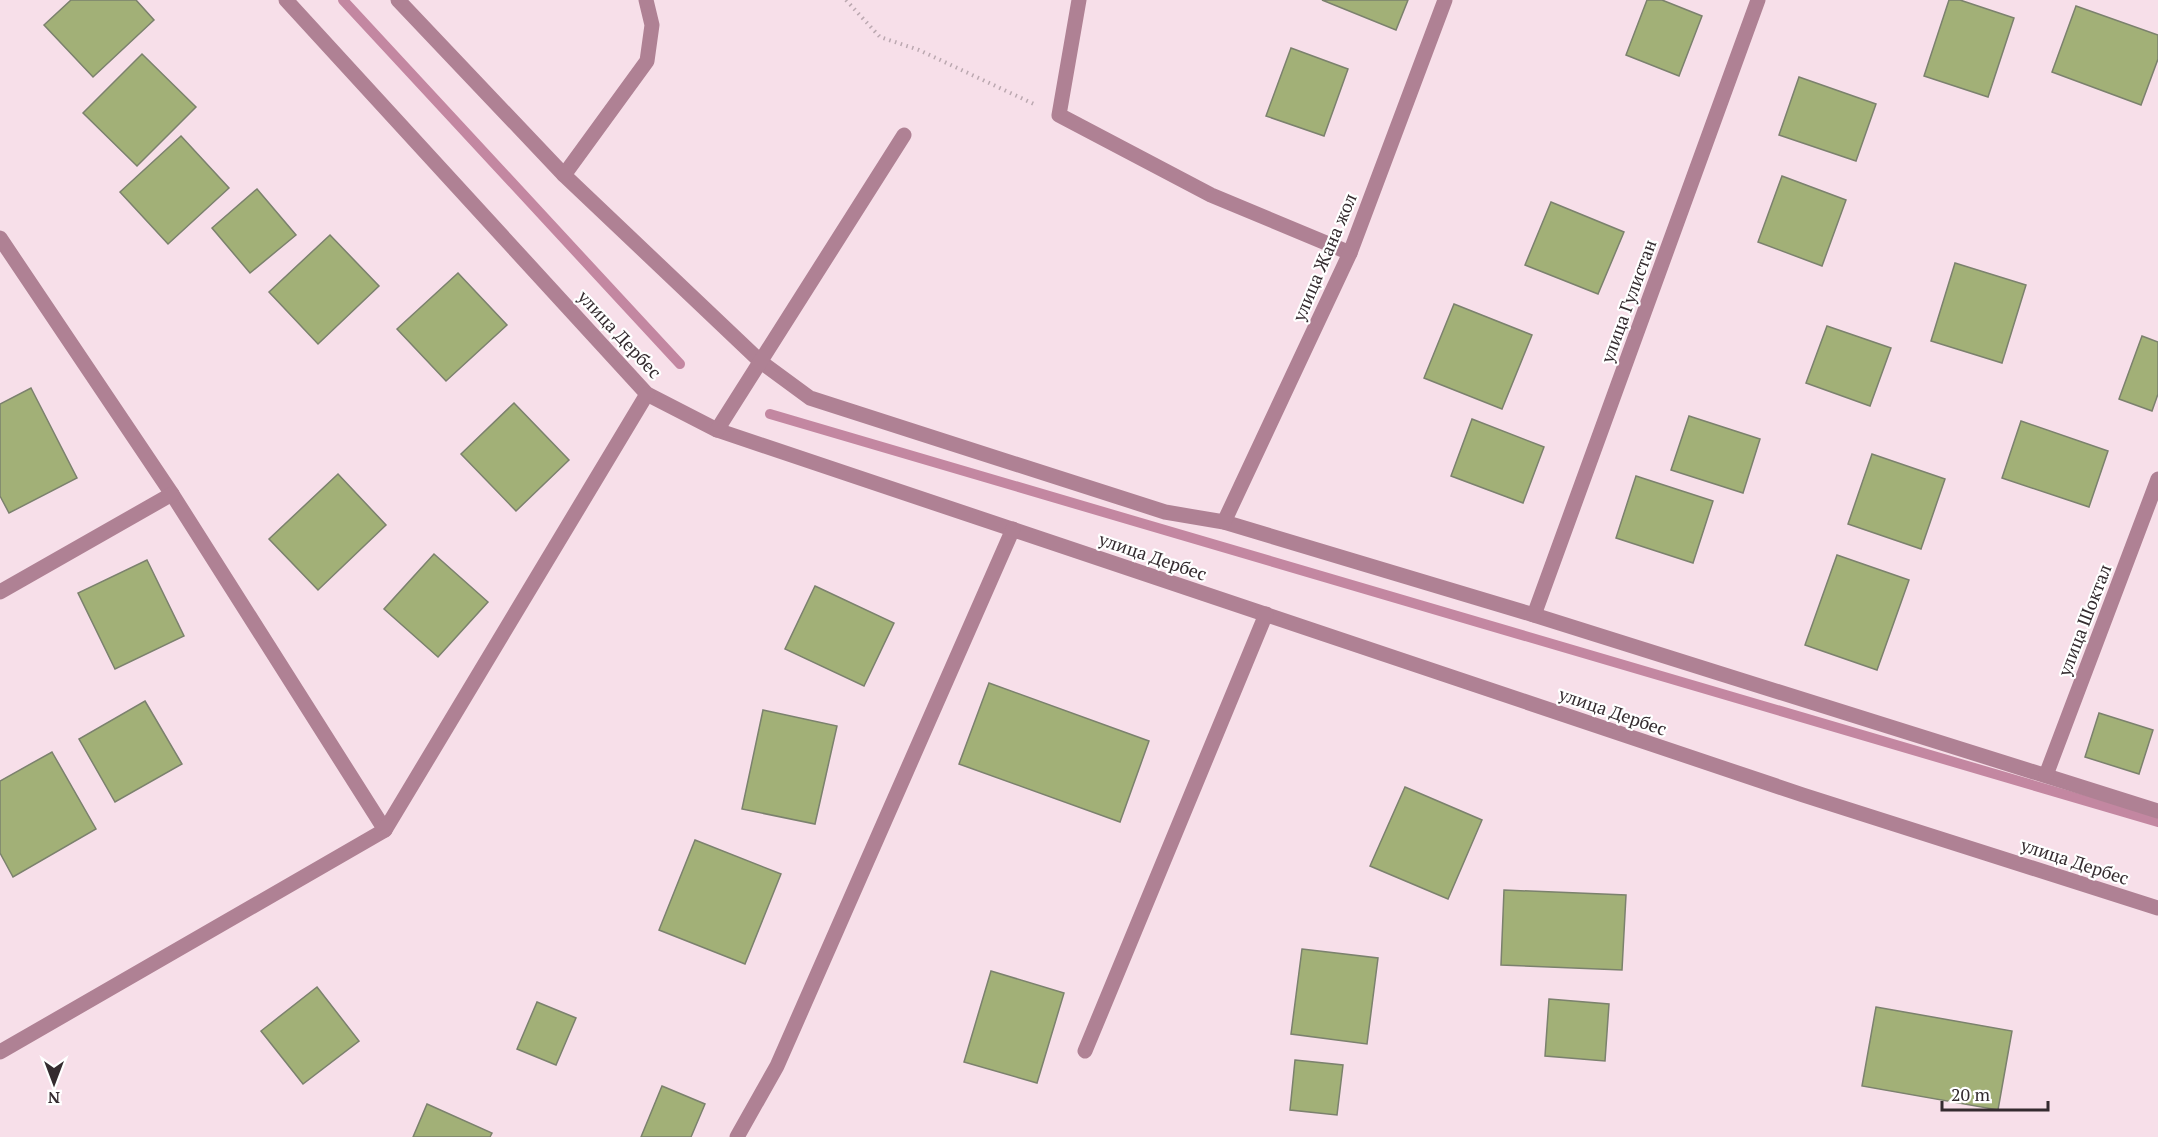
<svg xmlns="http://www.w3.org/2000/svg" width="2158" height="1137" font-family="'PT Serif',serif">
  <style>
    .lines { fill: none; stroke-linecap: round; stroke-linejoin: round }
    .stream { stroke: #c387a1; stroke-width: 10 }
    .building { fill: #a2b077; stroke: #7b816d; stroke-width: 1.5 }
    .path { stroke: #bba8b0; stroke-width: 4; stroke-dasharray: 1.5 4.5; stroke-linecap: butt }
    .minor { stroke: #af8194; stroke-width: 15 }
    .labels { text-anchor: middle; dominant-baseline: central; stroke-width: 4.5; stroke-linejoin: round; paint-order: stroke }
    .street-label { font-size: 18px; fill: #342b2f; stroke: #fff }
  </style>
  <rect width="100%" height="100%" fill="#f7dfe9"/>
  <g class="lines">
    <g class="stream">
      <path d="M343,0L680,364"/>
      <path d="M770,414L2158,822"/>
    </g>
  </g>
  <g class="building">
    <path d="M71,0H136L154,20L93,77L44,25Z"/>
    <path d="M1322,0H1408L1396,30Z"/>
    <path d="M1647,0H1662L1702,16L1679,76L1626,55Z"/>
    <path d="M1949,0H1960L2014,18L1988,97L1924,76Z"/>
    <path d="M2076,6L2158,35V59L2141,105L2052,72Z"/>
    <path d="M1291,48L1348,69L1324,136L1266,116Z"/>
    <path d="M142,54L196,107L137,166L83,113Z"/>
    <path d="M1799,77L1876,104L1856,161L1779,135Z"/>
    <path d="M181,136L229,188L168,244L120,192Z"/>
    <path d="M1782,176L1846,200L1822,266L1758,242Z"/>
    <path d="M257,189L296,235L250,273L212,228Z"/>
    <path d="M1551,202L1624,232L1598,294L1525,265Z"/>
    <path d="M330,235L379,286L318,344L269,292Z"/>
    <path d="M1955,263L2026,285L2002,363L1931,341Z"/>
    <path d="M458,273L507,325L446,381L397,329Z"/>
    <path d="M1454,304L1532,335L1502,409L1424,378Z"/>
    <path d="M1827,326L1891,348L1870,406L1806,383Z"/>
    <path d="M2142,336L2158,342V394L2152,411L2119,399Z"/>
    <path d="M31,388L77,478L9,513L0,496V404Z"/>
    <path d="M514,403L569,460L516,511L461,454Z"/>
    <path d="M1689,416L1760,439L1743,493L1671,470Z"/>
    <path d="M1472,419L1544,447L1523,503L1451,476Z"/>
    <path d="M2021,421L2108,451L2089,507L2002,478Z"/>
    <path d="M1872,454L1945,479L1921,549L1848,524Z"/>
    <path d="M338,474L386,525L318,590L269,539Z"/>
    <path d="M1636,476L1713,501L1693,563L1616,538Z"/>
    <path d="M434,554L488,602L438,657L384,609Z"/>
    <path d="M1837,555L1909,580L1877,670L1805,645Z"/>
    <path d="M147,560L184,636L115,669L78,593Z"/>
    <path d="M815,586L894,623L864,686L785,649Z"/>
    <path d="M989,683L1149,741L1120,822L959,764Z"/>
    <path d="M145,701L182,764L115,802L79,739Z"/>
    <path d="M763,710L837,726L815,824L742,809Z"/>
    <path d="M2099,713L2153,730L2139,774L2085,757Z"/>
    <path d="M52,752L96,829L13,877L0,853V781Z"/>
    <path d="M1405,787L1482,820L1448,899L1370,866Z"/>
    <path d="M695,840L781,874L745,964L659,930Z"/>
    <path d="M1504,890L1626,895L1622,970L1501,965Z"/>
    <path d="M1302,949L1378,958L1367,1044L1291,1034Z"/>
    <path d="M991,971L1064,993L1037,1083L964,1062Z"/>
    <path d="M317,987L359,1041L303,1084L261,1031Z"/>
    <path d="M1549,999L1609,1004L1605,1061L1545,1056Z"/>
    <path d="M537,1002L576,1018L556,1065L517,1049Z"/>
    <path d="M1876,1007L2012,1031L1998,1110L1862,1086Z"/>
    <path d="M1295,1060L1343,1065L1337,1115L1290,1110Z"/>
    <path d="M662,1086L705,1104L691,1137H641Z"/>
    <path d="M427,1104L492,1133L490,1137H413Z"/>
  </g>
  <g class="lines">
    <path class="path" d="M846,0L880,37L919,50L1036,105"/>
    <g class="minor">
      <path d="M286,0L647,394L717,430L1803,795L2158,908"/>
      <path d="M398,0L564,175L761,362L810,398L1165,512L1224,522L1534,615L2158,811"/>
      <path d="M1079,0L1059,115L1211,195L1350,253"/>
      <path d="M564,175L647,61L652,25L646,0"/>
      <path d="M0,238L172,494L385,830"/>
      <path d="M717,430L904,135"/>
      <path d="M1224,522L1350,253L1445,0"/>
      <path d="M0,592L172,494"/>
      <path d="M1534,615L1758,0"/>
      <path d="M2046,775L2158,479"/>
      <path d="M1085,1051L1266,614"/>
      <path d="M0,1052L385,830L647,394"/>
      <path d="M737,1137L777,1066L1013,529"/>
    </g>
  </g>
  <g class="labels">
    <g class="street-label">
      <text transform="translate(1324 257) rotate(-67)">улица Жана жол</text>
      <text transform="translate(1628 301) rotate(-70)">улица Гулистан</text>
      <text transform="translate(620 334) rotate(47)">улица Дербес</text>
      <text transform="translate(1153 556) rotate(19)">улица Дербес</text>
      <text transform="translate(2084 620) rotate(-69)">улица Шоктал</text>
      <text transform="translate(1613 711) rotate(19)">улица Дербес</text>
      <text transform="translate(2075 861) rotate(18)">улица Дербес</text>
    </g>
  </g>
  <g transform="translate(54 1083) rotate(180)" stroke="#ffffff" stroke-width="4.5" paint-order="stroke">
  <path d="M0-4.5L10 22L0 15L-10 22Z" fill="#342b2f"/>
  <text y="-9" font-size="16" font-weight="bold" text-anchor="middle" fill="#342b2f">N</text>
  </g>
  <path d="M1942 1101v9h106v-9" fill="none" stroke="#342b2f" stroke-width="3"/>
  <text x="1951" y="1101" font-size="18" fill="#342b2f" stroke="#ffffff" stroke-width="4.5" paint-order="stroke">20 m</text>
</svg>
